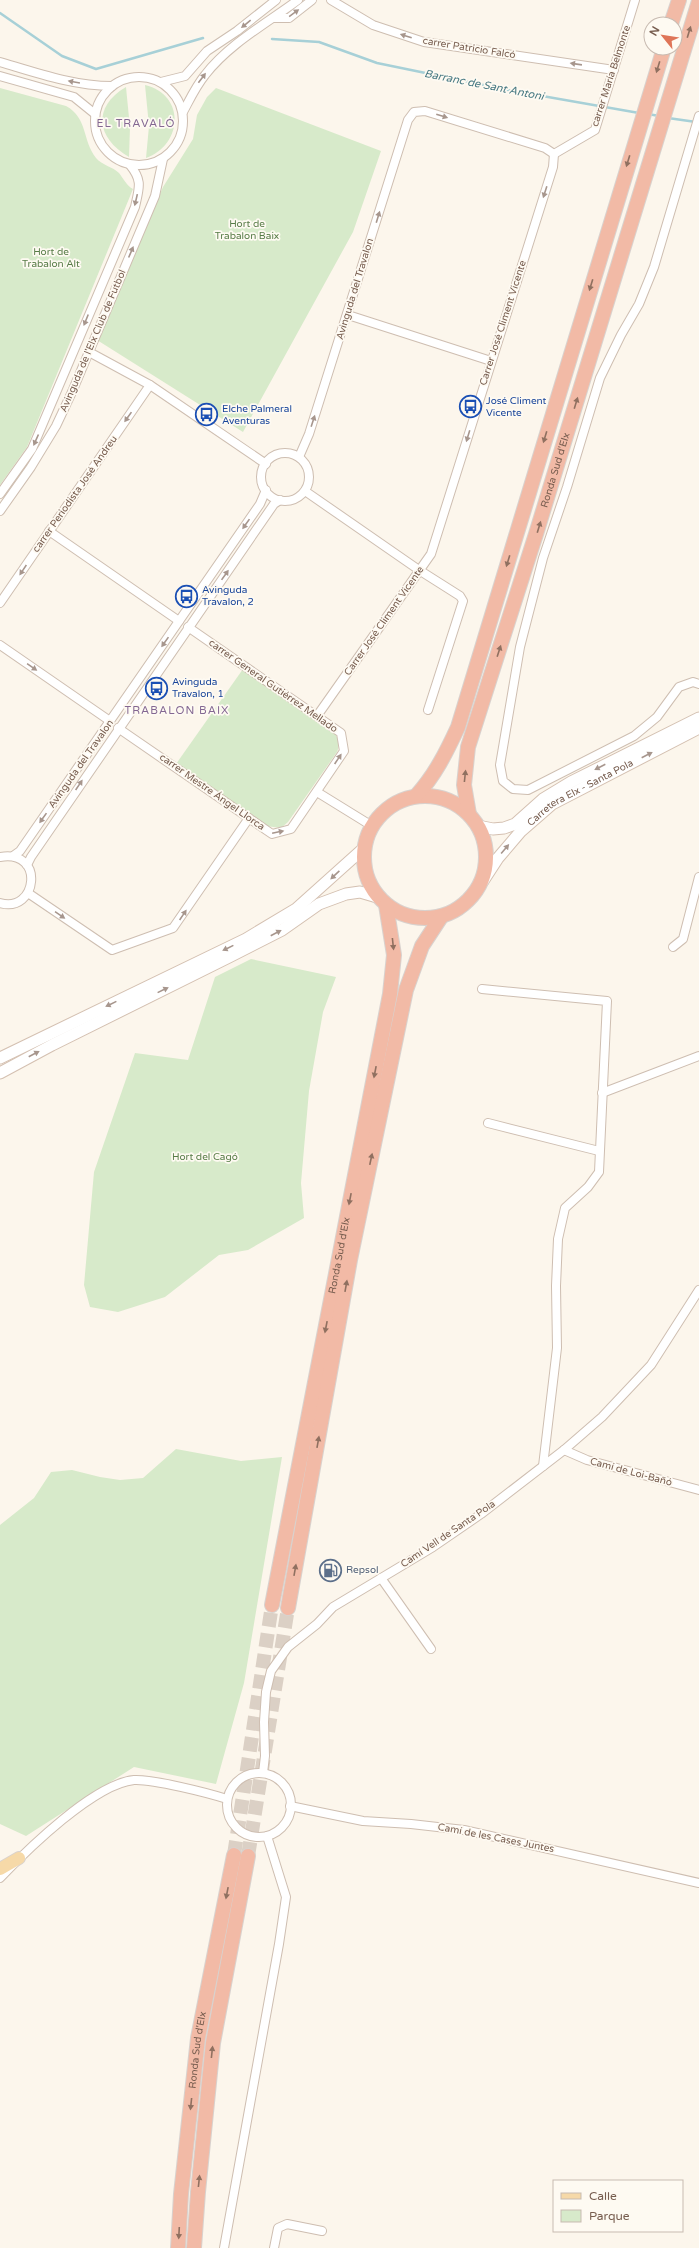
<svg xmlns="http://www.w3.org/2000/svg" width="699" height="2248" font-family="'Varela Round',sans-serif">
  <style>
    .green { fill: #d7eaca }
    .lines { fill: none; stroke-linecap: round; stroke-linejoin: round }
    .stream { stroke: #a7d0d7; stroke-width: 2.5 }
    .highway-tunnel { stroke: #dbd0c5; stroke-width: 14; stroke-dasharray: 14 7; stroke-linecap: butt }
    .street-casing { stroke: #cebeb1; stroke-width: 10 }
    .secondary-casing { stroke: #d4c0b1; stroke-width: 13 }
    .primary-casing { stroke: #d9d2ce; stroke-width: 14 }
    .highway-casing { stroke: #d9d2ce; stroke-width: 16 }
    .street { stroke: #fff; stroke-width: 8 }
    .secondary { stroke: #fff; stroke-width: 11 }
    .primary { stroke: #f6d9a8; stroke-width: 12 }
    .highway { stroke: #f2baa6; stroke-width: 14 }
    .oneway { fill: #a7968d }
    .oneway2 { fill: #907060 }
    .labels { text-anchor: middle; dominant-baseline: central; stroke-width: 3.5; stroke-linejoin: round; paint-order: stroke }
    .street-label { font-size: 10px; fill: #775d4f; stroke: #fefaf2 }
    .park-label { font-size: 10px; fill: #577c47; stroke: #fefaf2 }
    .transit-label { font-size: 10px; fill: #164399; stroke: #fefaf2; text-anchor: start }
    .service-label { font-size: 10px; fill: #4e5e75; stroke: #fefaf2; text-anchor: start }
    .water-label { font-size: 11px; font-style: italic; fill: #467882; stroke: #fefaf2 }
    .neighbourhood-label { font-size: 11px; letter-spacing: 1px; fill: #836792; stroke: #fefaf2 }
  </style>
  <rect width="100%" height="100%" fill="#fcf6ec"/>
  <g class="green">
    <path d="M145,85C186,95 183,145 146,158L149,126Z"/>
    <path d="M126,87L130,128L129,157C96,138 92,107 126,87Z"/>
    <path d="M0,88L66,106C88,118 82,140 96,158C102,165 113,167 119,173C123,178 127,186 133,189L27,447L0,485Z"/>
    <path d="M216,88L381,151L353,232L243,432L97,340L163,187L193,139L197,115L207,97Z"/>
    <path d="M243,669L335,733C338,739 340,745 337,752L288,822L281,828L266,826L176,764Z"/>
    <path d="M251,959L336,977L323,1012L309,1091L301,1183L304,1218L248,1250L219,1255L165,1297L118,1312L90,1307L84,1285L94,1172L135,1053L188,1060L215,977Z"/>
    <path d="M176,1449L241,1461L282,1457L244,1683L216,1784L134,1767L26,1836L0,1824V1525L34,1498L51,1472L72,1470L100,1477L120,1480L143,1478Z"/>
  </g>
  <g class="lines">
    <g class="stream">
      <path d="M0,13L62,56L96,69L203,38"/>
      <path d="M272,39L319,42L377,63L508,90L639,113"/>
      <path d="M648,114L659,116"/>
      <path d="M668,118L696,122"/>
    </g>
    <g class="highway-tunnel">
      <path d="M234,1855L272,1605"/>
      <path d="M248,1856L288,1608"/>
    </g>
    <defs>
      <g id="street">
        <path d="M331,0L373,25L424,42L614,70"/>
        <path d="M274,18H289L312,0"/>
        <path d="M0,62C37,73 74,86 112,86"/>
        <path d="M0,76L74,97L95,114"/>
        <circle cx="139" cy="121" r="44"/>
        <path d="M161,82L185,76L207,51L237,31L276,0"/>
        <path d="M183,112C190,99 196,86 205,75C229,44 267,23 298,0"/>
        <path d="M699,116L654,267L639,304L621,335L600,378L567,487L543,558L520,647L500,765L503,781L513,789L528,790L634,736L657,717L679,687L693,682L699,684"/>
        <path d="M554,154L595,130L635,0"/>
        <path d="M348,315L491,361"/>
        <path d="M89,352L150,385L266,464"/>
        <circle cx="285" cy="477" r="24"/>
        <path d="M299,457L309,434L408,120L414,112L425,111L545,148L554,154"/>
        <path d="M305,491L419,570L460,596L463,601L428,710"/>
        <path d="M0,494L32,449L135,207C139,188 143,181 130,165"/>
        <path d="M0,511L31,467L56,426L72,392L155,196L163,159"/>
        <path d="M49,531L179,621"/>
        <path d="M0,603L150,385"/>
        <path d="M0,645L110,721"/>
        <path d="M317,716L431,554L553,167L554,154"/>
        <path d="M118,728L272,834L291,829L344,751L341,733L188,627"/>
        <path d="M317,792L372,826"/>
        <path d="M13,856L20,851L260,504L266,490"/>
        <path d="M0,857C46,849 37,914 0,903"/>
        <path d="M27,865L31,857L274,504L280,500"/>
        <path d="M28,893L112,950L173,928L249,818"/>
        <path d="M673,947L683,939L699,877"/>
        <path d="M482,989L607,1001L599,1172L588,1187L565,1208L558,1239L556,1286L557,1348L543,1466"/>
        <path d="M602,1093L699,1056"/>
        <path d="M488,1123L599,1151"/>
        <path d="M564,1450L587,1460L699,1490"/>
        <path d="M381,1578L431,1649"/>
        <path d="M263,1773L265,1756L264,1722L266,1692L271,1671L288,1647L317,1624L333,1607L433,1547L481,1514L564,1450L602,1417L651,1365L699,1290"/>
        <circle cx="259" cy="1805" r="32"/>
        <path d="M290,1806L363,1821L411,1824L464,1830L699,1883"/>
        <path d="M0,1878C27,1850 94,1784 134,1780C153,1779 208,1793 227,1799"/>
        <path d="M224,2248L279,1944L286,1897L267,1836"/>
        <path d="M274,2248L278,2228L287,2224L322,2231"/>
      </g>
      <g id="secondary">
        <path d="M478,826L493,829L504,828L515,824L543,799L571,782L699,718"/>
        <path id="s1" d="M483,881L498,858L521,831L552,804L699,728"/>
        <path d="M0,1058L246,939L296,909L364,848"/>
        <path d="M0,1073L52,1045L229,957L282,930L319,904L346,894L360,892L377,897"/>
      </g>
      <path id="primary" d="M0,1869L19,1858"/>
      <g id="highway">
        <path d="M671,24L679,0"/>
        <circle cx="425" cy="857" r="61"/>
        <path d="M416,796C435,775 446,753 458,727L664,48"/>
        <path id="s2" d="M469,814L464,785L468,747L536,534L699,1"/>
        <path id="s3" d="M272,1605L390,994L394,955L386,905"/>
        <path d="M288,1608L350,1260L406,990L422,946L441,917"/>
        <path id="s4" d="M178,2248L181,2194L198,2038L234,1855"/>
        <path d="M194,2248L198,2192L213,2043L248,1856"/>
      </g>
    </defs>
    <use href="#street" class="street-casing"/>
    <use href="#secondary" class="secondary-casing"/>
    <use href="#primary" class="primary-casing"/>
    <use href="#highway" class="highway-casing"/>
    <use href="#street" class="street"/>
    <use href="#secondary" class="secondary"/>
    <use href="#primary" class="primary"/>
    <use href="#highway" class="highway"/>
  </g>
  <defs><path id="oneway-solid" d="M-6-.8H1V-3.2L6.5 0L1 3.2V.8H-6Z"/></defs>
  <g class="oneway">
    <use href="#oneway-solid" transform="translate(294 13) rotate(-36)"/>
    <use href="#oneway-solid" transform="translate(246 24) rotate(141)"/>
    <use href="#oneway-solid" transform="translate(406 36) rotate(-162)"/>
    <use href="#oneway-solid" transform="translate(576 64) rotate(-172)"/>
    <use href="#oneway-solid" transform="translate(202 78) rotate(-53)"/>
    <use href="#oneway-solid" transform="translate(74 82) rotate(-170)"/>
    <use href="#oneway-solid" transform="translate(442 116) rotate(17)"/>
    <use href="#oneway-solid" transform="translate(545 192) rotate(108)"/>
    <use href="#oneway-solid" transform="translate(136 200) rotate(103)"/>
    <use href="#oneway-solid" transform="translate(378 217) rotate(-73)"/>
    <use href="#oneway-solid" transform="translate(131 252) rotate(-67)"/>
    <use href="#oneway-solid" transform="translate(86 320) rotate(112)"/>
    <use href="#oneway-solid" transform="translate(128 417) rotate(125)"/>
    <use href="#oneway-solid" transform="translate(313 421) rotate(-72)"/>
    <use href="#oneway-solid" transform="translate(468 436) rotate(107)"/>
    <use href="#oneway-solid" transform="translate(36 440) rotate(114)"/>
    <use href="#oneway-solid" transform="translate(246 524) rotate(125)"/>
    <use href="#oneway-solid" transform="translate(23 570) rotate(124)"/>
    <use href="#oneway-solid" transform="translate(225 575) rotate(-55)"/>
    <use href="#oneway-solid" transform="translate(165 642) rotate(125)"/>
    <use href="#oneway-solid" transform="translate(32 667) rotate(35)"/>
    <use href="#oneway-solid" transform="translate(647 755) rotate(-27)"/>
    <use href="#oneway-solid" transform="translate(338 759) rotate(-56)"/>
    <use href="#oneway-solid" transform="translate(600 767) rotate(153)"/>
    <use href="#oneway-solid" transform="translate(79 785) rotate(-56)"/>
    <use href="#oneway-solid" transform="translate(43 818) rotate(125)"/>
    <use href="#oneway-solid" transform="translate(278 832) rotate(-12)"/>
    <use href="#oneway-solid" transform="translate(505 849) rotate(-50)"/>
    <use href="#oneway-solid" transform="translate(335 875) rotate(137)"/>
    <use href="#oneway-solid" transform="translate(60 915) rotate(34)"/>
    <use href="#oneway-solid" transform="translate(183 915) rotate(-56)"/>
    <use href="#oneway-solid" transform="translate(276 933) rotate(-28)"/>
    <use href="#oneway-solid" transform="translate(228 948) rotate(154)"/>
    <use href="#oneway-solid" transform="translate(163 990) rotate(-26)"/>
    <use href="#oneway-solid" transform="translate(111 1004) rotate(154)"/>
    <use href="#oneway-solid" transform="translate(34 1054) rotate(-28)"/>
  </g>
  <g class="oneway2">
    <use href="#oneway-solid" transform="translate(689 32) rotate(-73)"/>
    <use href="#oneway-solid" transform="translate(658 67) rotate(107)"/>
    <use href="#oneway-solid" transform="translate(628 161) rotate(107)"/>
    <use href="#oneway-solid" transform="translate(591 285) rotate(107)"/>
    <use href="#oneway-solid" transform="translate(576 403) rotate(-73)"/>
    <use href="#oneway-solid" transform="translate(545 437) rotate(107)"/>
    <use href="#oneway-solid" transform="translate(539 527) rotate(-73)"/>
    <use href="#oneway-solid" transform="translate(508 561) rotate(107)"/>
    <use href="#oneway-solid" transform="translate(499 651) rotate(-72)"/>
    <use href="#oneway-solid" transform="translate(465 776) rotate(-84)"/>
    <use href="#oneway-solid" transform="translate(393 944) rotate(84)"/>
    <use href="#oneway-solid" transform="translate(375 1072) rotate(101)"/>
    <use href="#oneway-solid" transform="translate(371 1159) rotate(-78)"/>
    <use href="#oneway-solid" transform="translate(350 1199) rotate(101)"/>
    <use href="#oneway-solid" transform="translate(346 1286) rotate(-80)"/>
    <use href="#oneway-solid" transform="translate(326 1327) rotate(101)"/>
    <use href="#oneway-solid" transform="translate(318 1442) rotate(-80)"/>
    <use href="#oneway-solid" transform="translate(295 1570) rotate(-80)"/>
    <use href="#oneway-solid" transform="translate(227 1893) rotate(101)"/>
    <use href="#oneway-solid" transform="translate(212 2052) rotate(-84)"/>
    <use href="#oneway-solid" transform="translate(191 2104) rotate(96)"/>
    <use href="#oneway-solid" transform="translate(199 2181) rotate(-84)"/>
    <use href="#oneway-solid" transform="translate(179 2233) rotate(93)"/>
  </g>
  <defs>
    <symbol id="bus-ring" viewBox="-11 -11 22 22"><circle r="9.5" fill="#fefaf2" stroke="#1a4fb4" stroke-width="1.5"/><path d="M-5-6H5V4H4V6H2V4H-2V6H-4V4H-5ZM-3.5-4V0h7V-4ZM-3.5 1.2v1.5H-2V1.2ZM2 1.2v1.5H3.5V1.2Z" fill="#1a4fb4"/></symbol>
    <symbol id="fuel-ring" viewBox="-11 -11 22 22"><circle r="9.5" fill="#fefaf2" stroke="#5c6f8a" stroke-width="1.5"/><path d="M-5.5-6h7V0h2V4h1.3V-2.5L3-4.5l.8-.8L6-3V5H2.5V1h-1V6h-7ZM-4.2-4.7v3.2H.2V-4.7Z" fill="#5c6f8a"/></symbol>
  </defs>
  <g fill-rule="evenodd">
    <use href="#bus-ring" x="458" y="394" width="25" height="25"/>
    <use href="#bus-ring" x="194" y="402" width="25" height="25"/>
    <use href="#bus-ring" x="174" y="584" width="25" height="25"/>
    <use href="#bus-ring" x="144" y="676" width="25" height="25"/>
    <use href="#fuel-ring" x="318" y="1558" width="25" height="25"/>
  </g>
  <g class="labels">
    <g class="street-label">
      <text transform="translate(469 48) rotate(9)">carrer Patricio Falcó</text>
      <text transform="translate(611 76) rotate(-72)">carrer María Belmonte</text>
      <text transform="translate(355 289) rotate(-73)">Avinguda del Travalon</text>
      <text transform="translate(503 323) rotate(-72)">Carrer José Climent Vicente</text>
      <text transform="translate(93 341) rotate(-67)">Avinguda de l'Elx Club de Futbol</text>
      <text stroke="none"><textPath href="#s2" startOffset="358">Ronda Sud d'Elx</textPath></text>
      <text transform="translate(75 494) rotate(-55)">carrer Periodista José Andreu</text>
      <text transform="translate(384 621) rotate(-55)">Carrer José Climent Vicente</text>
      <text transform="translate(273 686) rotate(35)">carrer General Gutiérrez Mellado</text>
      <text transform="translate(81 764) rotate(-55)">Avinguda del Travalon</text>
      <text transform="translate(212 792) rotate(35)">carrer Mestre Ángel Llorca</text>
      <text stroke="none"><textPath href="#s1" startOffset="134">Carretera Elx - Santa Pola</textPath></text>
      <text stroke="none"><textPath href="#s3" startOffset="356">Ronda Sud d'Elx</textPath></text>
      <text transform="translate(631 1472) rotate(15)">Camí de Loi-Bañó</text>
      <text transform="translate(448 1534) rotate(-34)">Camí Vell de Santa Pola</text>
      <text transform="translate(496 1838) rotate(11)">Camí de les Cases Juntes</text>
      <text stroke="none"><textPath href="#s4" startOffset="199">Ronda Sud d'Elx</textPath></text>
    </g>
    <g class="park-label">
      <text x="247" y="224">Hort de<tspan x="247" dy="12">Trabalon Baix</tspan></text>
      <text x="51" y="252">Hort de<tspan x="51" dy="12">Trabalon Alt</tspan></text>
      <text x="205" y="1157">Hort del Cagó</text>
    </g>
    <g class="transit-label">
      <text x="486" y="401">José Climent<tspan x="486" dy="12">Vicente</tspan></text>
      <text x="222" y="409">Elche Palmeral<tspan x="222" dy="12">Aventuras</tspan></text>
      <text x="202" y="590">Avinguda<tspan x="202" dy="12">Travalon, 2</tspan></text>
      <text x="172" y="682">Avinguda<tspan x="172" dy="12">Travalon, 1</tspan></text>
    </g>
    <g class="service-label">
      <text x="346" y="1570">Repsol</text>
    </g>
    <g class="water-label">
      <text transform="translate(484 85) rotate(11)">Barranc de Sant Antoni</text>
    </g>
    <g class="neighbourhood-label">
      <text x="136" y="123">EL TRAVALÓ</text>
      <text x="177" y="710">TRABALON BAIX</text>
    </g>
  </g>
  <rect x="553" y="2180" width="130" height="52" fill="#fefaf2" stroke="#c8bbb1"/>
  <rect x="561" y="2193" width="20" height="6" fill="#f6d9a8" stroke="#c8bbb1"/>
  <text x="589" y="2200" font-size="12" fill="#775d4f">Calle</text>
  <rect x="561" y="2210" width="20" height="12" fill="#d7eaca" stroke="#c8bbb1"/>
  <text x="589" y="2220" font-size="12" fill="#775d4f">Parque</text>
  <g transform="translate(663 36) rotate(300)"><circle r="19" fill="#fefaf2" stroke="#c8bbb1"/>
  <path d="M0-3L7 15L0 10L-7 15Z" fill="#df7558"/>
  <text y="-6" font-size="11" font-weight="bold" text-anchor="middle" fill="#775d4f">N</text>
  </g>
</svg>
